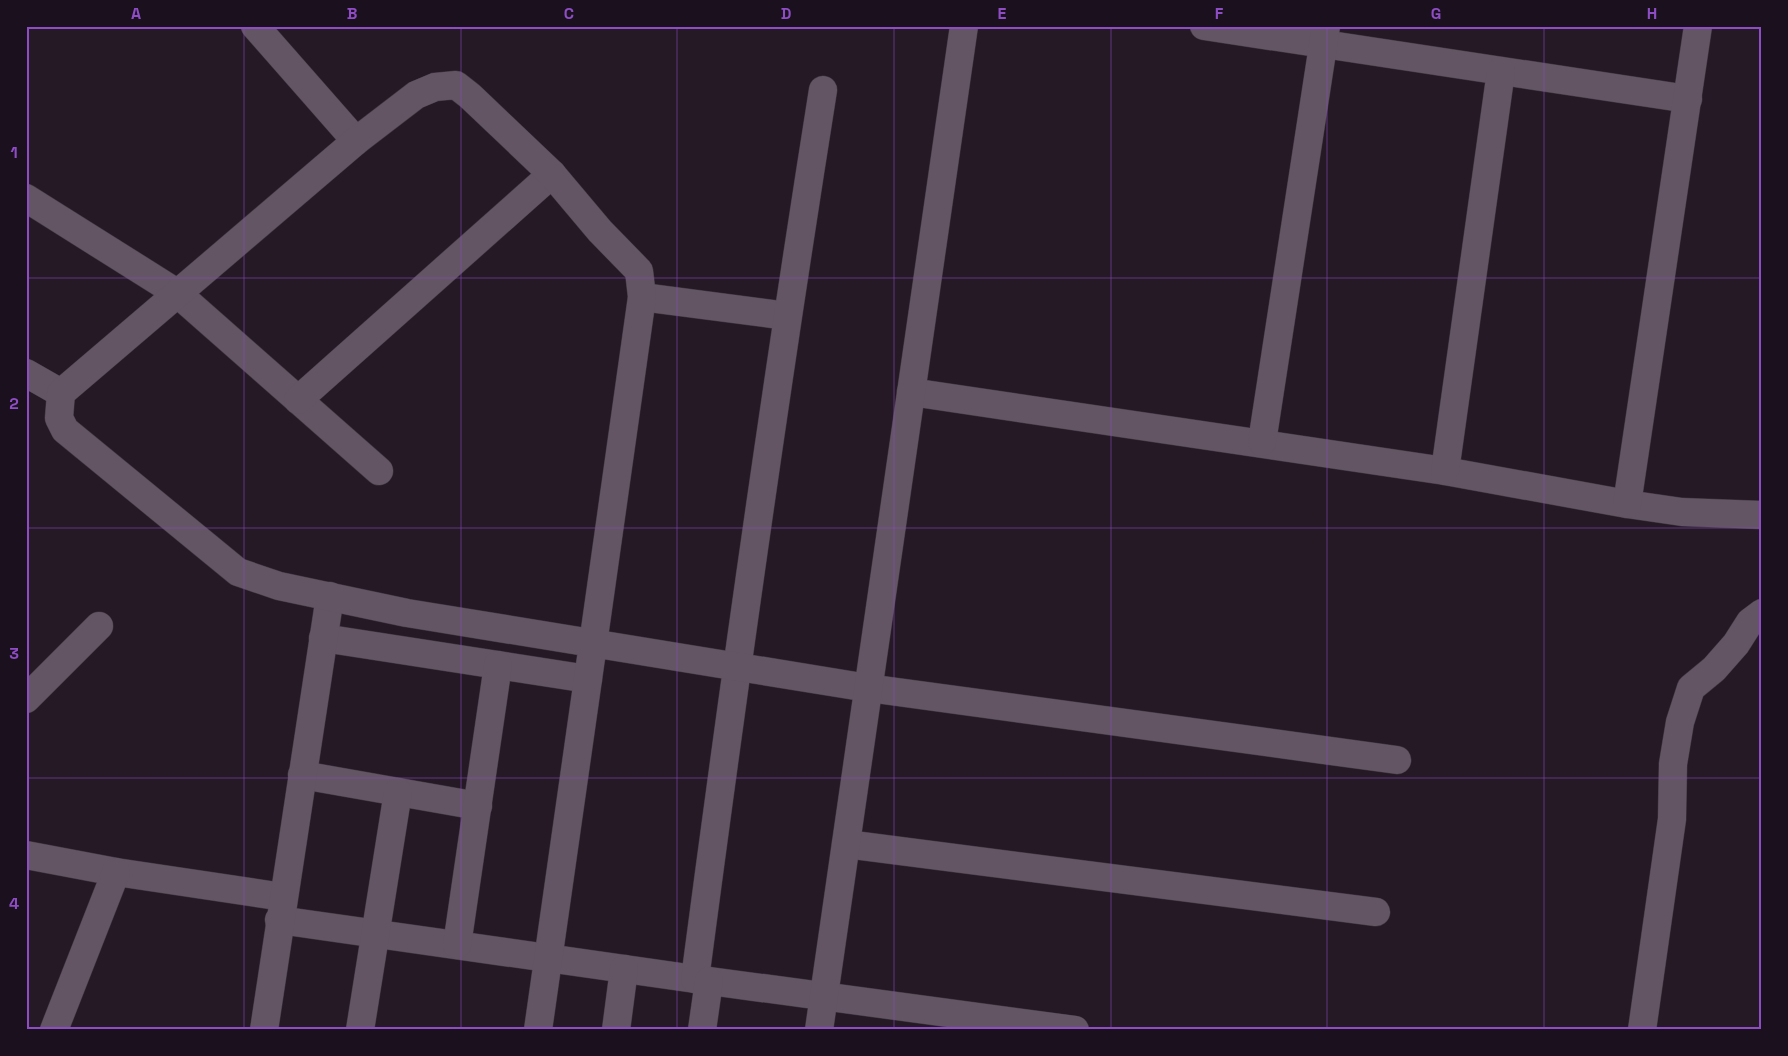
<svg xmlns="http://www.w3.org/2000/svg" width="1788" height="1056" font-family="'Space Grotesk',sans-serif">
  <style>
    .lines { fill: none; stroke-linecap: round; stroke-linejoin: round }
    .street-casing { stroke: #3f3640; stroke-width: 29 }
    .street { stroke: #635564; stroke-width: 28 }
    .grid { fill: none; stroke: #8e4dc5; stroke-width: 1; stroke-opacity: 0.55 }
    .neatline { fill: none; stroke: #8e4dc5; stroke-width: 2 }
    .grid-label { font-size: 16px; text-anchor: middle; font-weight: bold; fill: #8e4dc5 }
  </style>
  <rect width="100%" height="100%" fill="#251926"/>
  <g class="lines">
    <defs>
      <g id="street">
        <path d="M255,26L356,141"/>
        <path d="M1204,26L1688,99"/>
        <path d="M26,198L177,293L379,471"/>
        <path d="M642,297L787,316"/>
        <path d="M26,373L61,393"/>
        <path d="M911,392L1445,471L1627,504L1682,512L1762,515"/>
        <path d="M298,400L552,174"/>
        <path d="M1262,442L1326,26"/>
        <path d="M1445,471L1501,71"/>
        <path d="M1627,504L1698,26"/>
        <path d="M323,638L588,679"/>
        <path d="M26,699L99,626"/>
        <path d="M302,775L478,806"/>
        <path d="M846,844L1376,912"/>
        <path d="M26,855L116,872L283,897"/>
        <path d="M279,920L695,979L1075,1030"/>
        <path d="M457,945L498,665"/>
        <path d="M695,979C734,682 776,386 823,90"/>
        <path d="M54,1030L116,872"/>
        <path d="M264,1030L330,596"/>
        <path d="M360,1030L398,792"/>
        <path d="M538,1030L588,679L593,644L642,297L639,271L600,231L552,174L470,96L456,85L435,87L416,95L356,141L61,393L59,418L65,430L238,572L279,586L407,613L868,688L1397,760"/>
        <path d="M616,1030L624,969"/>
        <path d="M702,1030L709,981"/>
        <path d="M819,1030L964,26"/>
        <path d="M1642,1030L1672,819L1673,764L1680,722L1691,688L1714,669L1736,644L1750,622L1762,613"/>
      </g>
    </defs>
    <use href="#street" class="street-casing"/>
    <use href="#street" class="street"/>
  </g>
  <path class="grid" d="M244,26V1030M461,26V1030M677,26V1030M894,26V1030M1111,26V1030M1327,26V1030M1544,26V1030M26,278H1762M26,528H1762M26,778H1762"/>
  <rect width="1788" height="1056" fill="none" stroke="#1b101d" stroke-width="55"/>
  <rect x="28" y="28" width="1732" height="1000" class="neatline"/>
  <g class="grid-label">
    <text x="136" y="19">A</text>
    <text x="352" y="19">B</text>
    <text x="569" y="19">C</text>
    <text x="786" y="19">D</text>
    <text x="1002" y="19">E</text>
    <text x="1219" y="19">F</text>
    <text x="1436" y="19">G</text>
    <text x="1652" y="19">H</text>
    <text x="14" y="158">1</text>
    <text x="14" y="409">2</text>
    <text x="14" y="659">3</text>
    <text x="14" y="909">4</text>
  </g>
</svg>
